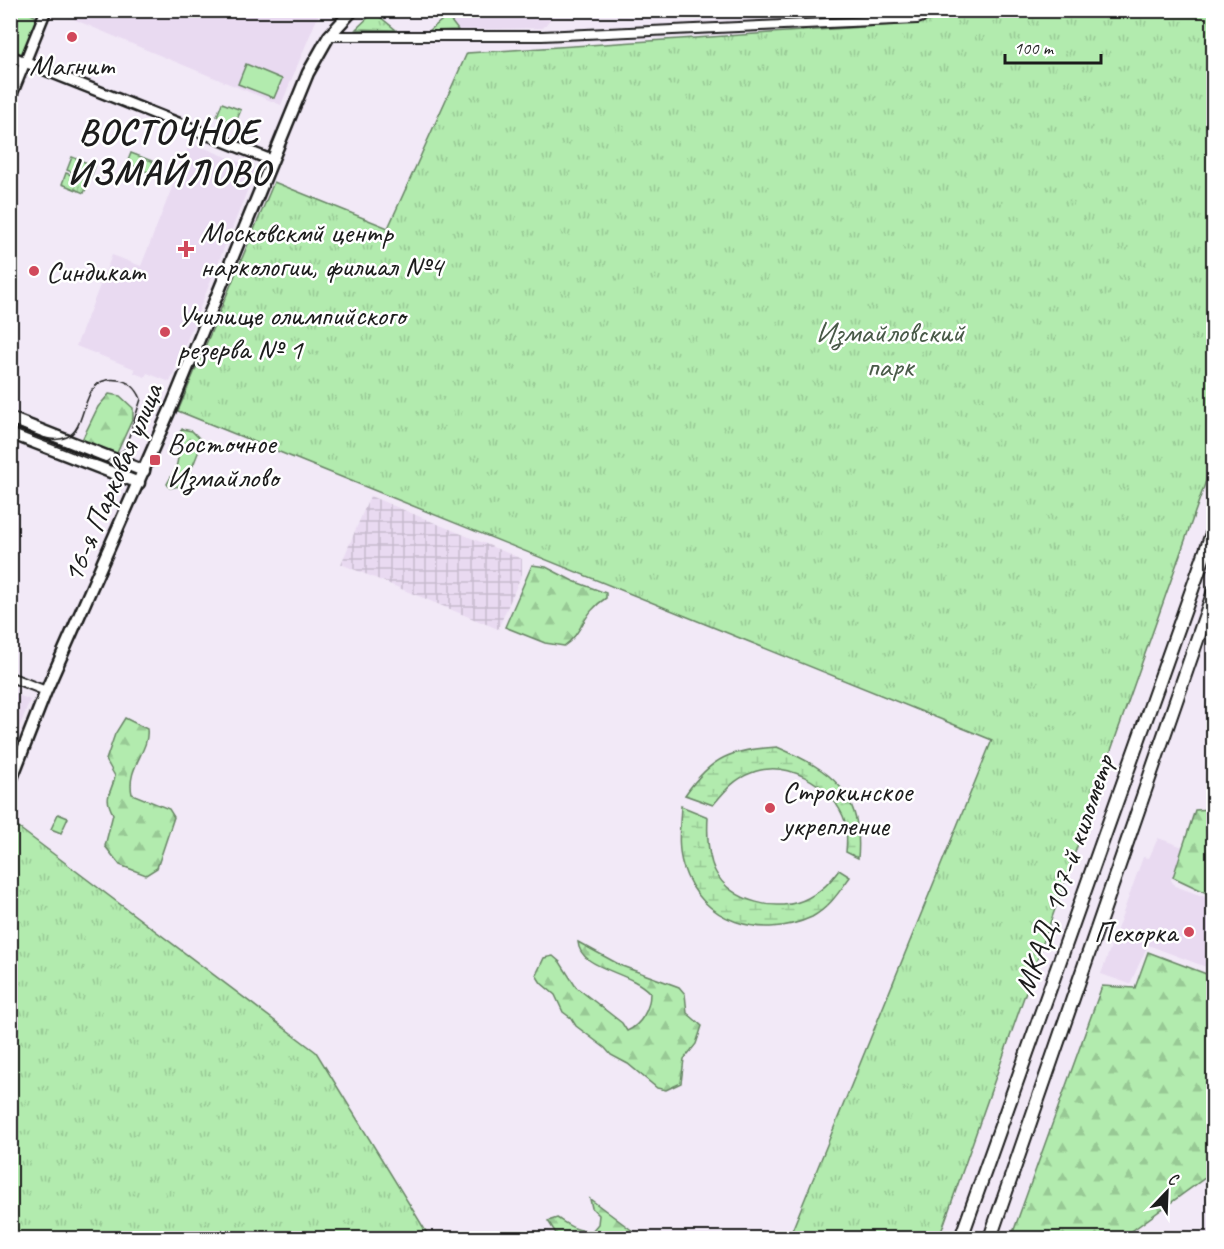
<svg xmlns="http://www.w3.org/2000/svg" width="1224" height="1249" font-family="Caveat,sans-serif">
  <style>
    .built { fill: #e9daf1 }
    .industrial { fill: url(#industrial-grid) }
    .green { fill: #b2ebae; stroke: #678465; stroke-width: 1.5 }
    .forest { fill: url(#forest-firs); stroke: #678465; stroke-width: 1.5 }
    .wetland { fill: url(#wetland-marsh); stroke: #678465; stroke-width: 1.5 }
    .park { fill: url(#park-tufts); stroke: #678465; stroke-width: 1.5 }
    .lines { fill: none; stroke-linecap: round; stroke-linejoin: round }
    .minor-casing { stroke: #1c1c1c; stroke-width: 12 }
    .tertiary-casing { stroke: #1c1c1c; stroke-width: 14 }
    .secondary-casing { stroke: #1c1c1c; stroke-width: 15 }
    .trunk-casing { stroke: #1c1c1c; stroke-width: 16 }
    .minor { stroke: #fff; stroke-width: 8 }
    .tertiary { stroke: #fff; stroke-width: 9 }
    .secondary { stroke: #fff; stroke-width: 10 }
    .trunk { stroke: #fff; stroke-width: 12 }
    .tram { stroke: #1c1c1c; stroke-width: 1.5 }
    .poi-dot { fill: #d1495b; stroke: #fff; stroke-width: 2 }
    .labels { text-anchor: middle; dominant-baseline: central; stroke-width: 5; stroke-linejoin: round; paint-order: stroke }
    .poi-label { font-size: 30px; fill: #1c1c1c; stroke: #fff; text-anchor: start }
    .park-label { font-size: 30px; fill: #495a48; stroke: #fff }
    .street-label { font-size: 30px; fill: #1c1c1c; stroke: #fff }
    .district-label { font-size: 36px; font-weight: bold; letter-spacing: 1.5px; fill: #1c1c1c; stroke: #fff }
  </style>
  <defs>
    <pattern id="industrial-grid" width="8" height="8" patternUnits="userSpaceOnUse" patternTransform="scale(1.5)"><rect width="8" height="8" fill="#e9daf1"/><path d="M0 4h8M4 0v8" fill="none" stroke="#c7bace"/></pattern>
    <pattern id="forest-firs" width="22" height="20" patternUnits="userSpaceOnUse" patternTransform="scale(1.5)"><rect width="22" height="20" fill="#b2ebae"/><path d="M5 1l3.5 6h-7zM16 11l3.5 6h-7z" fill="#98c995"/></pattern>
    <pattern id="wetland-marsh" width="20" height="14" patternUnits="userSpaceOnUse" patternTransform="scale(1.5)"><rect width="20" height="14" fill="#b2ebae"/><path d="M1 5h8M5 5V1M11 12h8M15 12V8" fill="none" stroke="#98c995"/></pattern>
    <pattern id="park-tufts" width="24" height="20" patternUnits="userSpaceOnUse" patternTransform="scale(1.5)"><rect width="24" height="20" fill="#b2ebae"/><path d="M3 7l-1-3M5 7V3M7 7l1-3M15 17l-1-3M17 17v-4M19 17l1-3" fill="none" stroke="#98c995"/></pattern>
  </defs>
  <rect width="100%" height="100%" fill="#f2e9f7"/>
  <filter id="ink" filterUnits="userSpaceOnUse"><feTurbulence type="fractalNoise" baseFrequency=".0167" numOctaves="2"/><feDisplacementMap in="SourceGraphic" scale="12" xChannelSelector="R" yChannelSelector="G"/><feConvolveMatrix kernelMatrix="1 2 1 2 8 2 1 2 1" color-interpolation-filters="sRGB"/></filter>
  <g filter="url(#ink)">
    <g class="built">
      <path d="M60,10L320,11L281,105L137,46L59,13Z"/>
      <path d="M453,10L557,11L543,28L458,30L447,16Z"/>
      <path d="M190,142L256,169L170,382L147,373L145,377L134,373L135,369L76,346L112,255L141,266Z"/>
      <path d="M11,692L30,700L11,748Z"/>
      <path d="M1158,838L1183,847L1171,880L1175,886L1213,900V947L1206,967L1148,945L1130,984L1101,974L1143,857L1149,858Z"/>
    </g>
    <path class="industrial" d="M370,496L522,559V574L498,629L341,564Z"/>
    <g class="green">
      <path d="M10,11H25L37,17L24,52L21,54L11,51Z"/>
      <path d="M246,64L282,79L274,98L238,84Z"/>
      <path d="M72,157L95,166L90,179L67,170Z"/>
      <path d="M58,814L68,818L61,833L51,829Z"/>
    </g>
    <g class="forest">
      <path d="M109,394L120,396L133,408V418L116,455L82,440L98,407Z"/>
      <path d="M182,429L192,431L202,441C201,447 188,478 184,485L170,488L167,484L176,468L180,449L172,445Z"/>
      <path d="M532,565L546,567L573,581L606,593V598C582,613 584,632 564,646L545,643L505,627Z"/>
      <path d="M125,718L147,729C150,751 126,767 132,794L169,809L174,817L157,868L146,875L120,865L105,846L113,814C103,795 111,795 115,776L106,760L115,734Z"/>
      <path d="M1213,809H1214L1213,896L1173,877L1195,810Z"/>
      <path d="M578,942L622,966L679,987L685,994L687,1013L702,1026L696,1044L684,1059L681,1083L666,1090L657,1088L628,1064L611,1055L605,1048L576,1026L571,1018L563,1012L555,995L541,983L536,975L544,958L553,956L560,962L576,987L622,1023L627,1031C641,1025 650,1009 650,993C629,970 580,970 578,942Z"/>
      <path d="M1148,952L1209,975L1213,964V1172L1122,1238H1011L1102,986L1135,988Z"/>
      <path d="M590,1199L642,1238H559L548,1221L557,1218C570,1226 576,1231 592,1231L598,1224L599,1215L592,1208Z"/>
    </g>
    <g class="wetland">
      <path d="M777,747C831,770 864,793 858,858L846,852C847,841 848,827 843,816C828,783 786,759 751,773C734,779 724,792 713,805L685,795C712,756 731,750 777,747Z"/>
      <path d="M681,806L708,817C707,835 707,855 715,871C730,902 779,914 808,898C822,891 830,882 839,870L850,877C839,892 829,908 812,917C762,940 701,923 683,866C677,847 680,826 681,806Z"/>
    </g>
    <g class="park">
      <path d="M955,11H1213V461L939,1238H789L992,740L178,411L274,182L388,228L467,53L909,24Z"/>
      <path d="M374,12L396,30L356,29Z"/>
      <path d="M447,16L458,30L429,31Z"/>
      <path d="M222,103L241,110L235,124L217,116Z"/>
      <path d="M131,153L152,161L154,165L150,173L127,163Z"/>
      <path d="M66,173L89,181L84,193L62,184Z"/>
      <path d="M11,822L316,1052L430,1238H11Z"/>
    </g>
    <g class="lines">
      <defs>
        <g id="minor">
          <path d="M329,36H542L917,19L942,10"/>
          <path d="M10,677L46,691"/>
        </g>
        <g id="tertiary">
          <path d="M10,56L271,160"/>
          <path d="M10,99L46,10"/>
        </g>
        <g id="secondary">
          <path d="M10,418L144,471"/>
          <path d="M10,433L139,483"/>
          <path d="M10,783L46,691L173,403L308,73L329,36L353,10"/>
        </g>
        <g id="trunk">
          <path d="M961,1238L1214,528"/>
          <path d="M990,1238L1214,591"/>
        </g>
      </defs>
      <use href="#minor" class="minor-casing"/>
      <use href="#tertiary" class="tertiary-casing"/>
      <use href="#secondary" class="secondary-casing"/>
      <use href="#trunk" class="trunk-casing"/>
      <use href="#minor" class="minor"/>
      <use href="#tertiary" class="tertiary"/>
      <use href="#secondary" class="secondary"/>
      <use href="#trunk" class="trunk"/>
      <path class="tram" d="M10,424C27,431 50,445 67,437C90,427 78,374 118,380C129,381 137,389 141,399L125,449L106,462L89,459L10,428"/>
    </g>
  </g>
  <g class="poi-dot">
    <circle cx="72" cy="37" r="6"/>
    <path d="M183 240h6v6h6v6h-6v6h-6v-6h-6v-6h6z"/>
    <circle cx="34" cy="271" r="6"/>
    <circle cx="165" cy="332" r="6"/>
    <rect x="149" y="454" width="12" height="12" rx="3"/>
    <circle cx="770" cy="808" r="6"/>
    <circle cx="1189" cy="932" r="6"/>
  </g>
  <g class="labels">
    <g class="poi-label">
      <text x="72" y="65" text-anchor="middle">Магнит</text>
      <text x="200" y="232">Московскмй центр<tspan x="200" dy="34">наркологии, филиал №4</tspan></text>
      <text x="46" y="271">Синдикат</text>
      <text x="177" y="315">Училище олимпийского<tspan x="177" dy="34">резерва № 1</tspan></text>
      <text x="167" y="443">Восточное<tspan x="167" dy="34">Измайлово</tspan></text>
      <text x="782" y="791">Строкинское<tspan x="782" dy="34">укрепление</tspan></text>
      <text x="1177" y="932" text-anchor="end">Пехорка</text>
    </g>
    <g class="park-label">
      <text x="890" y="332">Измайловский<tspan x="890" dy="34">парк</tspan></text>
    </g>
    <g class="street-label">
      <text transform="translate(112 483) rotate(-67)">16-я Парковая улица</text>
      <text transform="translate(1064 875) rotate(-71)">МКАД, 107-й километр</text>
    </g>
    <g class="district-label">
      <text x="169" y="131">ВОСТОЧНОЕ<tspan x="169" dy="41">ИЗМАЙЛОВО</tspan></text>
    </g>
  </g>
  <rect width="1224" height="1249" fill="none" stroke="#fff" stroke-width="36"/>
  <rect x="18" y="18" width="1188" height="1213" fill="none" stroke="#1c1c1c" stroke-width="2" filter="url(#ink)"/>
  <g transform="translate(1167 1192) rotate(23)" stroke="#ffffff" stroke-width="4.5" paint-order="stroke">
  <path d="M0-4.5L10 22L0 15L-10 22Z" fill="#1c1c1c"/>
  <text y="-9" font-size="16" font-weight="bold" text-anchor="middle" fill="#1c1c1c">С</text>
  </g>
  <path d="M1005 54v9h96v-9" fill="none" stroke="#1c1c1c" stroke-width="3"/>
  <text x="1014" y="54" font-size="18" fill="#1c1c1c" stroke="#ffffff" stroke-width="4.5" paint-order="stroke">100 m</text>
</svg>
